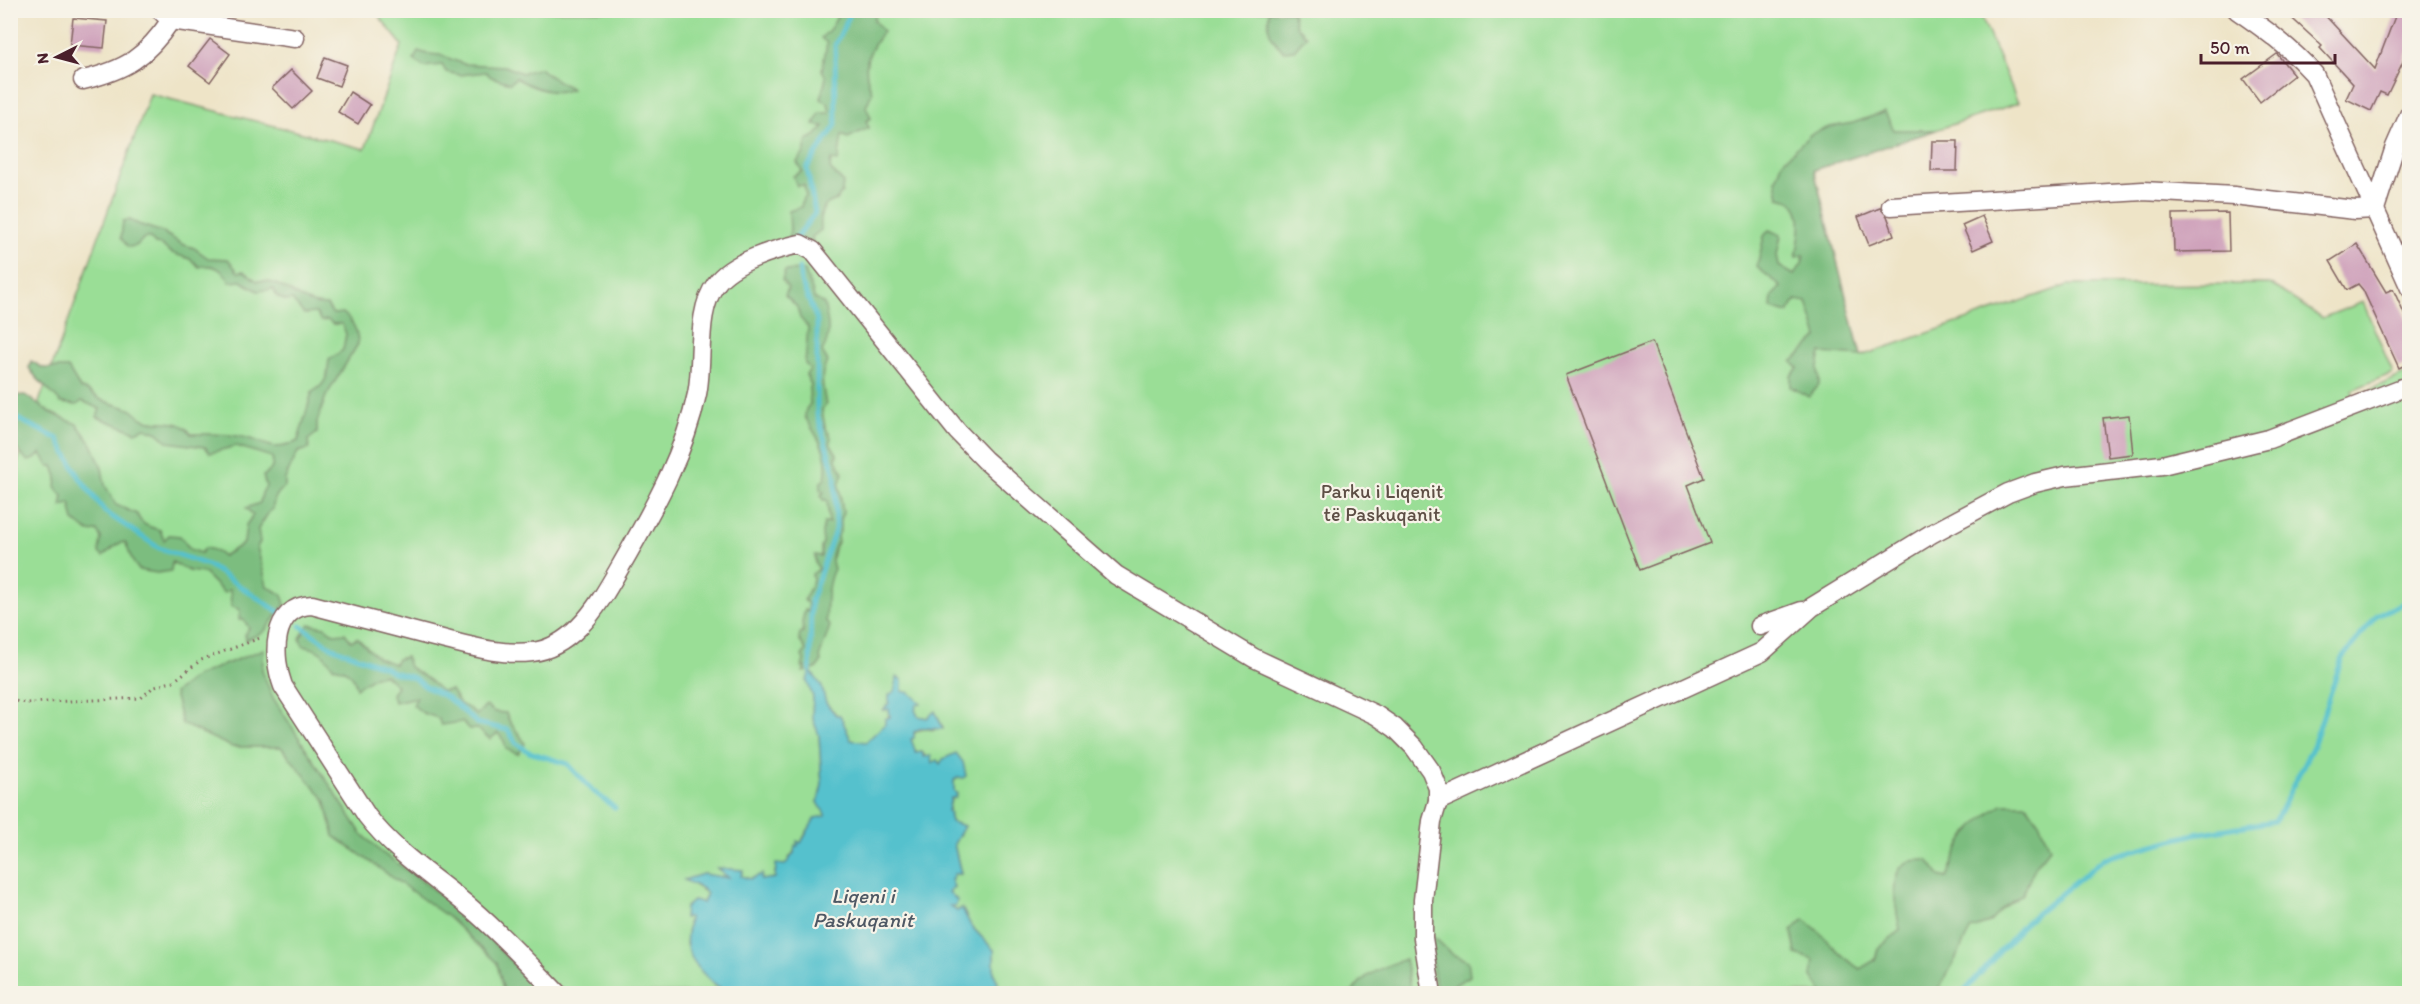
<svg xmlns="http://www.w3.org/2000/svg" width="2420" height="1004" font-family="Itim,sans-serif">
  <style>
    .green { fill: #9ade96; stroke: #727e60; stroke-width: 1.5 }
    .forest { fill: #7bbd7f; stroke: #626e55; stroke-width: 1.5 }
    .water { fill: #55c1cd; stroke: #50707c; stroke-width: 1.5 }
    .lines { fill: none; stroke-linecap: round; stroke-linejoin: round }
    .stream { stroke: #55c1cd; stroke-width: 5 }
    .building { fill: #cfa2bb }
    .minor-casing { stroke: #836462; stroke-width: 21 }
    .path { stroke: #836462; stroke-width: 3; stroke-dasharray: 1.5 4.5; stroke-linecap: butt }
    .minor { stroke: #fff; stroke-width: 18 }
    .labels { text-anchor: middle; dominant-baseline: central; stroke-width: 4.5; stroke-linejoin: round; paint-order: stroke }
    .park-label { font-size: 20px; fill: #5e4f46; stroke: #f7f3e8 }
    .water-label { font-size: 21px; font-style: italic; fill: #4e5864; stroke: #f7f3e8 }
  </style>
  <rect width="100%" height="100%" fill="#f7f3e8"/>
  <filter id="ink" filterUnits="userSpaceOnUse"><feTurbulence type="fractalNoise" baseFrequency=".0167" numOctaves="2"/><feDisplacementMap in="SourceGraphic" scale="12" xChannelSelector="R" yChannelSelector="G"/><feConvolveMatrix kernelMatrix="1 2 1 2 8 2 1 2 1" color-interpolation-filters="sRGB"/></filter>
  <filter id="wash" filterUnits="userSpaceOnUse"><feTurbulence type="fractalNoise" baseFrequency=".008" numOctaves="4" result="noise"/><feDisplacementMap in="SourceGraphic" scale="24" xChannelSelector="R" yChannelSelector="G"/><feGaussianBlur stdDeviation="1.35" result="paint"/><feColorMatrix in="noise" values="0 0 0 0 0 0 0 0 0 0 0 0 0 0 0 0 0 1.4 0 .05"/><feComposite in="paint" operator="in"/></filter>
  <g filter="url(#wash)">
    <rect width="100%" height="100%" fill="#eee4c7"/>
    <path class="green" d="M375,11H1979L2018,103L1814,170L1861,356L2068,285L2270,284L2322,318L2363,302L2393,373L2352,390L2354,397L2409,372V993H993L994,992L989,989L990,987L998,982L994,974V950L971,926L962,908L957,911L950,905H954V900L949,892L954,887L951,881L954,874H961L954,844L964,826L951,822C948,812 947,801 957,794L954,791V781L958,777L966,776L932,764L922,752L917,753C903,737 917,726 934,730L937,727L943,728L935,712L927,718L918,716L915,710L917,704L920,703L902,691L897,677L895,691L885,710L890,708C889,722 879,734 866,742L851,741L840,715H837L826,703L821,685L807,681L813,697L812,717L819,735L822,785L818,802L827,816C813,819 806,832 801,843L798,842V847L789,858L790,860L775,871V878L761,881L762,875L750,879L741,876L742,870L718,869L730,879L703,874L686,880L707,893L703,903L694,900L685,908V917L689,916L686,945L715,986L728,993H11L10,483L150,94L365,149L402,45Z"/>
    <g class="forest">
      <path d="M838,11H877L874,20L883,31C868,53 860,65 872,92L866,107L871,118L866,121L869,128L848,138L842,135L838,161L831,160L830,169L843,182L842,192L837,200C820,204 820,215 821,230L812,237L813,243L788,241L790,230L789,211L801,207L803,198L806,197L804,185L797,186L793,176L802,171L797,162L804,153L807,140L815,136L824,126L814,125L820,113H830L828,103L821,99L826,77L822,70L827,43L821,38C829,31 837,22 838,11Z"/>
      <path d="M1271,11H1288L1293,13L1296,26L1306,36L1294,50L1283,51C1270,36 1267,32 1269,13Z"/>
      <path d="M418,51L427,54L440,55L464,64L505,66L522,73L540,68C550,79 560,81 572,89C553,96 533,88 516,78L510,83L491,77L486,72L460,75L446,72L442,65L424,67L414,60Z"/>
      <path d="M1885,112L1894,130H1936L1814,170L1861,356L1821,353L1818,367L1819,385L1809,397L1791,387V375L1798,368L1792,362L1818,337L1807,302L1796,300L1788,313L1771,308L1772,296L1781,287L1757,267L1764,236L1769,230L1781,235L1777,255L1779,266L1794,275L1802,264L1804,255L1796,257C1800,236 1809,201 1779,197L1776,180L1783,161L1811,134L1830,127L1853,123Z"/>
      <path d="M130,220L138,224L162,232L182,244L194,248L208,258L228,259L238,272L244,271L257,281C284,278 300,307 327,305L333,314L343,313C353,321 358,331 358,344L326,396L317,422V433L308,440L309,449L298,452L285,479V486C277,494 273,499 273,509L269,512L258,529L260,542L257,547L267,586L282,595L285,604L264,632L246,640L245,634L249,628L244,620H239L240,610L231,606L230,589L224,593L204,573L189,571L172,562L171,571L157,573L139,570L133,562L125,542L118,544L103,556L99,553L101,538L97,531L89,532L74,521L70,503L61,507L63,496L56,488L57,477L53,466H48L41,453L35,459L28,461L11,444L10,396L25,395L51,413L77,424L92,444L102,468L105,485L116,505L137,514C141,525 149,527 160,530L164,540L169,535L180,536L190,549L201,553L205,548L214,550L223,556L244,543L246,525L253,515L246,508L260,503L262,493L266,486L263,476C272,471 274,466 272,457L236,446L210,453L205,447L168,442L158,433L145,428L136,432L97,417L100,409L82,401L77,405L61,403C50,390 38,382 29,368L31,361L43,368H68L80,388C91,390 95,398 105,401C114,405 123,406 132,410C136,413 139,417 144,419C160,426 180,416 191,434C208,434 227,433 243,437C267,442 272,454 298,441L312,392C327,384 327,376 329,360L343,350L346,334L342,324H333L328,320L321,321L316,313L304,314L292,300L286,301L276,296L274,289L258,291L241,281L230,282C223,269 213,263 199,267C186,251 176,261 162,245L155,244L150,238H144L136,246L128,247L121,238L123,221Z"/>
      <path d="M805,270C807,280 813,288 814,298L824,304C828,321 832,336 822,351L828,362C818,373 824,392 826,405L822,410L825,427L831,437L830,443L837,454L836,459L843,473L839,485L843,513L840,519V532L837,536L838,542C833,550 830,560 834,569C826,584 827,604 826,622L830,626L820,655L821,662L816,669L803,672L805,667H802L804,660L802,656L806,650L799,640L800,633L803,632L802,621L805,610L808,612V604L804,600L813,581L812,574L819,569L815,563V555L821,556V547L823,543L822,533L824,523H829L827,500H823L821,495L824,492L820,490L821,482L825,479C830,450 818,440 805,417L806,409L810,404L809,390L811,385L806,375L810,369L805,364L808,327L800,318L797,307L785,295L788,288L782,280L785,271Z"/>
      <path d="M309,624L325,627L334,634L345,633L351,641L357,638L378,658L394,664L397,659L406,657L409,667L429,680L441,691L451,690L460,704L470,709L476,715L486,706L495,712L506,713C509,726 520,731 525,744L518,754L506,749L504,741L498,733L490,739L477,729H469L462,722L441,725L438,718L423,713L413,705L417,697L394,702L392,694L397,686L385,675L375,676L356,688C355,674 346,669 333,667C325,655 318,648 303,646L300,638Z"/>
      <path d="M264,649L262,671L273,698L361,833L381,852L425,883L473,922L542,993H504L497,963L448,917L334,836L325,800L281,747H232L182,724L174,693L196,676Z"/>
      <path d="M2002,804H2026L2039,822L2050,848L2035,867L2023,894L2003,908L1989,923L1971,929C1959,950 1950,974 1935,993H1822V991L1811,976L1814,960L1796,954L1792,931L1804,919C1825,934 1838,956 1860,969L1875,960L1878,949L1900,930C1897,912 1886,872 1908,862C1913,860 1922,860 1928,860L1940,876L1947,878C1961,837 1966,830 2002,804Z"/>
      <path d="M1428,935L1436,939L1452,954L1468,961L1470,976L1454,985L1456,993H1437Z"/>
      <path d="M1405,959L1411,993H1352C1363,973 1384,967 1405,959Z"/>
    </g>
    <path class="water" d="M810,670L821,685L826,703L836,715H840L851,740L866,742L885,724V719L890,717L889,709L883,710L889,703V695L895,691L897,677L902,680V691L910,693L921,703L917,704L915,710L918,716L927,718L935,711L943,729L921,728L914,732V738L911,739L916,753L922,752L924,757L931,756L932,763L937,760L940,764L943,759L956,753L963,762L966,776L963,778L958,777L954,780V791L957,794L955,798H951L948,811L951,813L949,814L951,822L964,826L954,844L961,874H954L951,880L954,887L949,892L957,900L956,906H950L957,911L962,908L971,926L994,950V974L998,982L997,986L990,987L994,992L993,993H728C711,983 692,966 687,946C685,938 689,926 689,917L684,918L685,908L694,900L703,903L707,893L703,889L684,880L703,874L729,878L717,868L743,870L741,876L750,879L762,874L761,880L775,878L776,864L785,865L794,853L795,845L798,846L797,841L801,843L815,818L826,816L818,802L822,785L819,735L812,717L813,697L807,681Z"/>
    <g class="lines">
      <g class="stream">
        <path d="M796,238L815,213L807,168L836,125L835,45L852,10"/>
        <path d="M799,268L801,282L817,320V414L835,475L836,527L811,601L810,670"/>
        <path d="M10,415L58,439L80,478L105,512L159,548L208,565L279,612"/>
        <path d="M301,626L331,647L384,667L393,672L414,678L426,687L448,698L477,723L508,730L516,743L529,752L568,764L593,791L615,808"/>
        <path d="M1962,994L2026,922L2105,858L2195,834L2275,821L2313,746L2342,658L2377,615L2410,600"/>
      </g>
    </g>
    <g id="blocks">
      <g class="building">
        <path d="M2283,10H2320L2375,69L2397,11L2409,16V49L2387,95L2380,92L2371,111L2346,99L2353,84L2320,48L2322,46Z"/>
        <path d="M73,18L107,21L104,48L70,45Z"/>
        <path d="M210,39L230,54L210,82L189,66Z"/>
        <path d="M2277,54L2294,75L2260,102L2243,79Z"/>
        <path d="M325,57L347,65L339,86L317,78Z"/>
        <path d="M291,70L312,91L293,109L272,88Z"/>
        <path d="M350,92L370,105L358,124L338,112Z"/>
        <path d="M1932,141H1958L1957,171H1931Z"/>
        <path d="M1880,208L1887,216L1894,235L1869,245L1858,217Z"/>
        <path d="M2228,213L2229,251L2174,252L2173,214Z"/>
        <path d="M1982,216L1993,241L1973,250L1962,225Z"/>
        <path d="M2357,244L2386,292L2393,289L2409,325V363L2399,368L2363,290L2358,284L2347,290L2330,261Z"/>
        <path d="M1652,342L1704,478L1688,485L1710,543L1640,570L1566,375Z"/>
        <path d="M2129,415L2133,454L2108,457L2103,418Z"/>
      </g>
    </g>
  </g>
  <g filter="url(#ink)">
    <use href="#blocks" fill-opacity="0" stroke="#836462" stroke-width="1.5"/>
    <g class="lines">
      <defs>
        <g id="minor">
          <path d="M160,10L171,20L295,38"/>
          <path d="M2237,10C2266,30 2291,48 2314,74L2410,288"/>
          <path d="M83,80C126,70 146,57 171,20"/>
          <path d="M1891,206L2143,191L2234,196L2355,210L2375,209L2395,147L2410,113"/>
          <path d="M1760,626L1802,611"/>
          <path d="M1438,801L1762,652L1812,607L1931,534L2008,493L2035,483L2065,476L2162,465L2269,439L2410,385"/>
          <path d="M558,994C530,965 503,936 473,910C437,879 396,854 367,816L283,686C272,657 271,606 312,605C353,616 393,626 434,637C467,645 499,656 532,652C551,650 566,640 579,627C599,607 613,579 627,555C656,504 685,452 697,394C704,360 695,312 716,284C731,262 776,249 800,244L813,251L957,431L985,460L1093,555L1116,575L1254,658L1376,715L1395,728L1414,747L1431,771L1438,788V801L1432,821L1423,900V938L1432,994"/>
        </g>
      </defs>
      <use href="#minor" class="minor-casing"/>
      <path class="path" d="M10,700L25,703L141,698L152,688L174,681L201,660L260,638"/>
      <use href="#minor" class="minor"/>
    </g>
  </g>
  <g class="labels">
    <g class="park-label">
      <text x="1382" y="491">Parku i Liqenit<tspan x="1382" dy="23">të Paskuqanit</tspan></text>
    </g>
    <g class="water-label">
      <text x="863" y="895">Liqeni i<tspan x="863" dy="24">Paskuqanit</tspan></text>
    </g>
  </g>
  <rect width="2420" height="1004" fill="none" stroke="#f7f3e8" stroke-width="36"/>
  <g transform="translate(57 57) rotate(264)" stroke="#f7f3e8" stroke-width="4.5" paint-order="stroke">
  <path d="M0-4.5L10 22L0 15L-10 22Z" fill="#4a1f2b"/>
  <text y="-9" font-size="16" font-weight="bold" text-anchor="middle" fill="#4a1f2b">N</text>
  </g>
  <path d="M2201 54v9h134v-9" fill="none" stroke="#4a1f2b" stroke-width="3"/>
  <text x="2210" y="54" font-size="18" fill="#4a1f2b" stroke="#f7f3e8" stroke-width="4.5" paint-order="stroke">50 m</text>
</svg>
